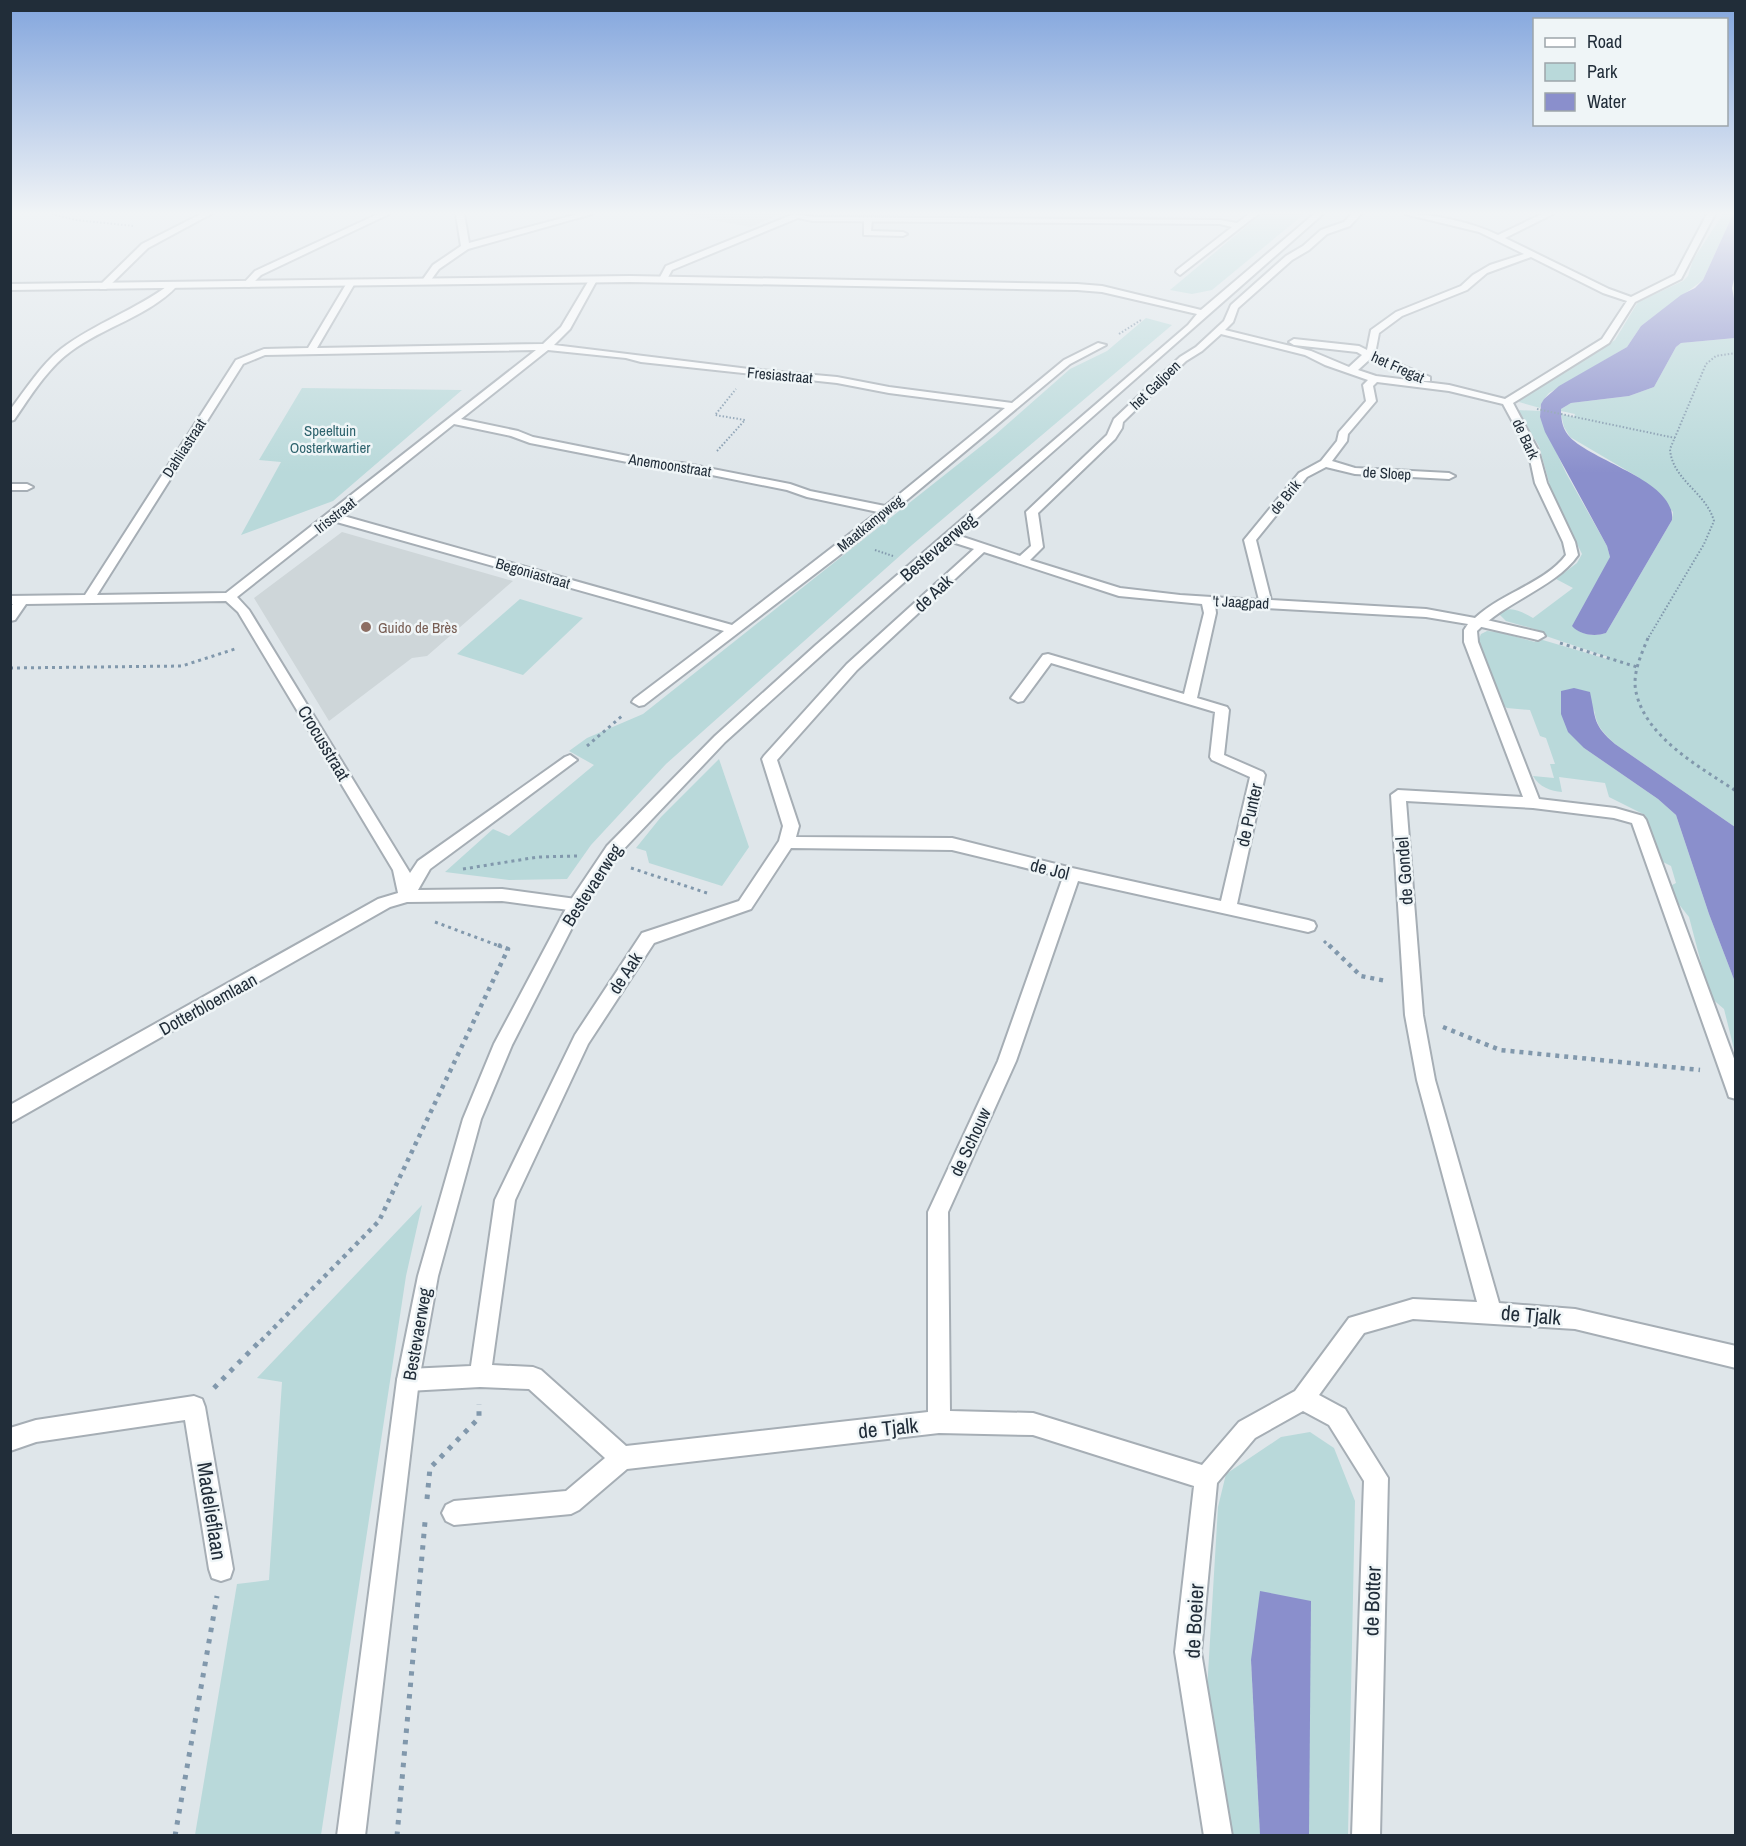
<svg xmlns="http://www.w3.org/2000/svg" width="1746" height="1846" font-family="'Archivo Narrow',sans-serif">
  <style>
    .built { fill: #ced6d9 }
    .green { fill: #b9d9da }
    .water { fill: #8a8fcc }
    .lines { fill: none; stroke-linecap: round; stroke-linejoin: round }
    .service-casing { stroke: #a6aeb5; stroke-width: 4 }
    .minor-casing { stroke: #a6aeb5; stroke-width: 4 }
    .tertiary-casing { stroke: #a6aeb5; stroke-width: 4 }
    .path-far3 { stroke: #8198ac; stroke-width: 2; stroke-dasharray: 1.5 2; stroke-linecap: butt }
    .path-far2 { stroke: #8198ac; stroke-width: 3; stroke-dasharray: 3 4; stroke-linecap: butt }
    .path-far1 { stroke: #8198ac; stroke-width: 4.5; stroke-dasharray: 4 5; stroke-linecap: butt }
    .path { stroke: #8198ac; stroke-width: 5; stroke-dasharray: 4.5 7; stroke-linecap: butt }
    .service { fill: #fff; fill-rule: evenodd }
    .minor { fill: #fff; fill-rule: evenodd }
    .tertiary { fill: #fff; fill-rule: evenodd }
    .education-dot { fill: #8d6e63; stroke: #eff5f7; stroke-width: 2 }
    .labels { text-anchor: middle; dominant-baseline: central; stroke-width: 5; stroke-linejoin: round; paint-order: stroke }
    .far-street-label { font-size: 15px; fill: #212d39; stroke: #eff5f7 }
    .far-park-label { font-size: 15px; fill: #2e636d; stroke: #eff5f7 }
    .far-education-label { font-size: 15px; fill: #785e54; stroke: #eff5f7; text-anchor: start }
    .street-label { font-size: 18px; fill: #212d39; stroke: #eff5f7 }
    .near-street-label { font-size: 21px; fill: #212d39; stroke: #eff5f7 }
  </style>
  <rect width="100%" height="100%" fill="#dfe6ea"/>
  <g class="built">
    <path d="M687,214H781L750,227L685,215Z"/>
    <path d="M342,532L513,581L427,656L412,658L329,721L254,598Z"/>
  </g>
  <g class="green">
    <path d="M1261,214H1304L1212,290L1192,294L1170,290Z"/>
    <path d="M1723,214H1733L1703,280L1641,326L1627,347L1549,393L1544,399L1540,408L1519,402L1521,398L1615,340L1638,302L1683,281L1688,276L1693,260Z"/>
    <path d="M1146,318L1172,325L912,545L666,764L591,845L567,879L509,880L445,872L493,829L509,836L594,765L569,751L587,738L643,714L995,435L1070,369L1107,351Z"/>
    <path d="M1735,338V827L1615,744C1603,733 1596,726 1594,709L1584,748L1658,799L1676,815L1709,914L1735,982V1053L1724,1009L1710,997L1689,917L1666,888L1676,883L1671,866L1657,859L1645,815L1609,797L1605,783L1559,777L1562,792C1551,791 1539,787 1533,776L1554,778L1550,764H1555L1546,738L1540,736L1530,710L1507,708L1500,703L1478,641L1481,634L1487,631L1498,632L1535,642L1536,638L1607,659L1608,657L1537,633L1538,630L1506,621L1499,614C1509,604 1522,612 1533,618L1573,588L1556,579L1577,563L1582,554L1552,493L1539,446L1517,410L1541,411L1540,417L1566,473L1607,546L1610,557L1607,565L1573,626C1580,635 1595,637 1606,633L1672,520L1673,512L1638,477L1570,437L1564,427L1561,414L1574,417L1575,414L1561,411V409L1571,403L1629,396L1654,387L1676,347L1681,343Z"/>
    <path d="M302,388L462,390L333,501L241,535L281,462L259,460Z"/>
    <path d="M520,599L583,618L523,675L457,654Z"/>
    <path d="M719,759L749,847L722,886L649,863L646,851L636,848L661,817Z"/>
    <path d="M422,1205L406,1276L321,1835H195L237,1584L269,1580L282,1382L257,1378Z"/>
    <path d="M1310,1432L1334,1448L1355,1501L1348,1835H1309L1308,1722L1251,1660L1260,1835H1228L1206,1707L1218,1507L1226,1474L1281,1437Z"/>
  </g>
  <g class="water">
    <path d="M1733,214H1736V270L1732,288L1735,304V338L1681,343L1676,347L1654,387L1629,396L1571,403L1561,409C1561,419 1562,427 1568,435C1589,461 1676,480 1672,520L1606,633C1595,637 1580,635 1572,626L1610,557L1607,546L1545,432L1540,417L1541,404L1544,399L1559,386L1627,347L1641,326L1681,295L1695,288L1703,280Z"/>
    <path d="M1574,688L1590,692C1596,720 1593,725 1615,744L1735,827V982L1709,914L1676,815L1658,799L1584,748L1568,732L1561,714V691Z"/>
    <path d="M1260,1591L1311,1601L1309,1835H1260L1251,1660Z"/>
  </g>
  <g class="lines">
    <defs>
      <g id="service">
        <path d="M868,218L872,220L871,231L903,232L907,234L903,236L864,235V220Z"/>
        <path d="M1478,618L1543,633L1545,636L1538,640L1473,625L1472,622L1473,619Z"/>
      </g>
      <g id="minor">
        <path d="M201,214H211L148,248L106,289H100V285L142,244Z"/>
        <path d="M378,214H389L261,275L249,287L242,285L255,271Z"/>
        <path d="M456,214H464L469,243L578,214H592L468,249L439,269L428,284H422L421,282L433,265L461,246Z"/>
        <path d="M794,214L813,217L1220,220L1237,223L1249,214H1258L1180,275L1176,272L1177,270L1232,227L1220,224L813,221L798,218L672,270L666,281L659,279L666,266Z"/>
        <path d="M1352,214H1361L1350,226L1327,234L1309,250L1292,260L1238,308L1233,322L1225,330L1311,351L1349,367L1362,355L1357,352L1294,345L1289,342L1294,339L1359,346L1367,350L1371,330L1396,312L1461,286L1473,275L1490,265L1524,254L1479,232L1405,214C1435,214 1471,222 1498,235L1542,214H1553L1505,238L1609,289L1631,297L1675,275L1707,214H1715L1681,279L1635,302L1609,343L1513,403L1538,450L1547,483L1575,542L1578,555C1556,587 1506,601 1477,631L1478,642L1539,799L1615,808L1643,816L1646,820L1736,1064V1099L1729,1097L1727,1091L1632,823L1614,818L1533,808L1406,801L1423,1015L1435,1080L1499,1303L1575,1309L1736,1346V1368L1575,1329L1413,1319L1364,1333L1319,1395L1345,1409L1388,1478L1380,1836H1352L1364,1481L1329,1425L1303,1411L1255,1438L1217,1483L1201,1652L1232,1836H1204L1175,1652L1194,1486L1033,1435L939,1433L627,1469L579,1510L571,1514L454,1525L446,1521L442,1513L446,1505L454,1501L566,1491L605,1458L529,1389L480,1387L408,1391L400,1388L397,1380L400,1372L408,1369L471,1366L495,1200L575,1035L642,933L739,901L779,841L783,826L762,759L764,756L847,664L974,549L946,540V534H954L1020,556L1031,546L1026,512L1107,435L1114,419L1180,357L1196,347L1224,321L1231,305L1286,256L1303,246L1321,230L1344,222ZM1531,257L1603,293L1627,301L1602,339L1505,399L1449,385L1376,376L1358,370L1370,359L1422,381H1430V377L1375,354L1379,333L1402,316L1467,290L1487,273ZM1221,334L1305,355L1325,365L1368,380L1363,385L1366,401L1339,432L1337,441L1321,461L1299,473L1244,540L1259,600L1180,595L1120,588L1030,560L1043,547L1038,513L1115,439L1122,428L1123,422L1186,361L1202,351ZM1377,382L1449,391L1503,404L1528,450L1535,483L1563,542L1566,555C1545,583 1501,593 1475,618L1426,609L1271,600L1256,540L1307,477L1326,467L1355,474L1449,479L1455,476L1449,473L1355,468L1332,461L1347,441L1348,434L1376,401L1373,386ZM984,552L1119,596L1202,604L1204,613L1184,694L1048,654L1043,655L1011,698L1018,702L1023,701L1051,663L1215,712L1210,757L1212,760L1250,777L1221,901L1072,868L952,838L796,837L799,826L777,760L857,670ZM1215,605L1426,617L1468,624L1464,630V642L1523,797L1398,790L1391,795L1405,1015L1417,1080L1477,1302L1413,1299L1349,1318L1295,1391L1239,1422L1202,1465L1033,1413L950,1411L948,1212L1016,1061L1078,881L1308,932L1314,930L1316,926L1314,922L1308,920L1237,904L1265,775L1263,772L1224,755L1229,710L1227,707L1197,698L1216,613ZM791,848L952,850L1063,877L998,1061L928,1212V1412L626,1446L541,1370L533,1367L492,1365L515,1200L588,1044L654,943L751,909Z"/>
        <path d="M593,277L597,280L570,329L554,345L749,369L837,377L889,387L1012,403L1064,360L1098,343L1106,345L1070,364L854,544L644,705L639,706L632,702L634,699L724,631L333,521L237,597L249,610L410,873L418,861L565,757L570,755L577,760L430,869L418,890L502,889L576,899L582,901L584,905L582,909L576,911L502,901L407,902L390,907L10,1123V1105L378,899L398,893L393,870L238,612L226,601L26,604L15,620L10,621V607L13,604H10V596L85,595L236,360L264,349L308,348L348,281L355,283L317,348L543,344L561,327L589,280ZM536,350L226,593L97,595L243,364L265,355ZM548,350L626,358L641,362L837,383L889,393L1005,408L885,506L810,491L790,484L682,463L658,462L533,437L518,431L461,419ZM454,424L511,436L530,443L658,468L682,469L787,490L807,497L878,512L732,625L340,515Z"/>
        <path d="M170,284L177,286C149,316 103,327 70,352C47,369 30,397 14,420L10,421V410C26,389 41,365 61,349C95,323 136,310 170,284Z"/>
        <path d="M10,484H27L33,487L27,490H10Z"/>
        <path d="M194,1396L202,1399L205,1407L233,1569L230,1578L221,1581L212,1578L209,1569L185,1420L36,1442L10,1451V1428L36,1420Z"/>
      </g>
      <path id="tertiary" d="M1314,214H1323L826,651L725,742L619,854L582,908L512,1045L481,1119L438,1276L419,1380L365,1836H337L397,1380L418,1276L463,1119L494,1044L570,901L607,846L715,736L816,645L1188,325L1197,314L1102,292L1077,290L630,282L10,290V284L630,276L1077,284L1102,286L1201,310Z"/>
    </defs>
    <use href="#service" class="service-casing"/>
    <use href="#minor" class="minor-casing"/>
    <use href="#tertiary" class="tertiary-casing"/>
    <g class="path-far3">
      <path d="M52,214L76,220L134,226"/>
      <path d="M1119,334L1141,320"/>
      <path d="M1537,409L1675,438"/>
      <path d="M717,451L745,420L715,415L736,389"/>
      <path d="M875,550L893,556"/>
      <path d="M1647,640L1704,544L1714,521C1706,492 1672,480 1670,449L1706,364L1716,356L1736,353"/>
    </g>
    <g class="path-far2">
      <path d="M1648,638C1641,655 1632,674 1636,692C1646,738 1700,767 1736,791"/>
      <path d="M1560,643L1637,667"/>
      <path d="M10,668L182,666L238,648"/>
      <path d="M587,746L622,716"/>
      <path d="M631,868L707,893"/>
      <path d="M463,869L538,857L577,856"/>
      <path d="M435,922L502,947"/>
      <path d="M1324,941L1330,947"/>
    </g>
    <g class="path-far1">
      <path d="M1329,945L1361,976L1386,981"/>
      <path d="M1443,1027L1500,1050L1700,1070"/>
      <path d="M261,1341L379,1221L508,949L498,945"/>
    </g>
    <g class="path">
      <path d="M214,1388L262,1339"/>
      <path d="M427,1499L430,1468L479,1418V1404"/>
      <path d="M175,1836L217,1596"/>
      <path d="M397,1836L425,1522"/>
    </g>
    <use href="#service" class="service"/>
    <use href="#minor" class="minor"/>
    <use href="#tertiary" class="tertiary"/>
  </g>
  <linearGradient id="sky" x2="0" y2="1"><stop stop-color="#82a5dd"/><stop offset="0.45" stop-color="#f1f4f6"/><stop offset="1" stop-color="#f1f4f6" stop-opacity="0"/></linearGradient>
  <rect width="1746" height="473" fill="url(#sky)"/>
  <circle class="education-dot" cx="366" cy="627" r="6"/>
  <g class="labels">
    <g class="far-street-label">
      <text transform="translate(1398 367) rotate(24)">het Fregat</text>
      <text transform="translate(780 375) rotate(5)">Fresiastraat</text>
      <text transform="translate(1155 385) rotate(-44)">het Galjoen</text>
      <text transform="translate(1526 439) rotate(65)">de Bark</text>
      <text transform="translate(184 448) rotate(-57)">Dahliastraat</text>
      <text transform="translate(670 465) rotate(9)">Anemoonstraat</text>
      <text transform="translate(1387 473) rotate(3)">de Sloep</text>
      <text transform="translate(1285 497) rotate(-51)">de Brik</text>
      <text transform="translate(335 515) rotate(-38)">Irisstraat</text>
      <text transform="translate(870 523) rotate(-39)">Maatkampweg</text>
      <text transform="translate(533 573) rotate(16)">Begoniastraat</text>
      <text transform="translate(1241 602) rotate(3)">'t Jaagpad</text>
    </g>
    <g class="far-park-label">
      <text x="330" y="430">Speeltuin<tspan x="330" dy="17">Oosterkwartier</tspan></text>
    </g>
    <g class="far-education-label">
      <text x="378" y="627">Guido de Brès</text>
    </g>
    <g class="street-label">
      <text transform="translate(938 547) rotate(-41)">Bestevaerweg</text>
      <text transform="translate(933 593) rotate(-43)">de Aak</text>
      <text transform="translate(324 743) rotate(59)">Crocusstraat</text>
      <text transform="translate(1249 815) rotate(-77)">de Punter</text>
      <text transform="translate(1050 869) rotate(14)">de Jol</text>
      <text transform="translate(1404 871) rotate(-94)">de Gondel</text>
      <text transform="translate(592 885) rotate(-57)">Bestevaerweg</text>
      <text transform="translate(625 973) rotate(-57)">de Aak</text>
      <text transform="translate(208 1004) rotate(-29)">Dotterbloemlaan</text>
      <text transform="translate(970 1142) rotate(-65)">de Schouw</text>
      <text transform="translate(417 1334) rotate(-80)">Bestevaerweg</text>
    </g>
    <g class="near-street-label">
      <text transform="translate(1531 1315) rotate(5)">de Tjalk</text>
      <text transform="translate(888 1428) rotate(-6)">de Tjalk</text>
      <text transform="translate(212 1511) rotate(81)">Madelieflaan</text>
      <text transform="translate(1372 1601) rotate(-88)">de Botter</text>
      <text transform="translate(1194 1621) rotate(-87)">de Boeier</text>
    </g>
  </g>
  <rect width="1746" height="1846" fill="none" stroke="#212d39" stroke-width="24"/>
  <rect x="1533" y="18" width="195" height="108" fill="#eff5f7" stroke="#9da5ab" stroke-width="1.5"/>
  <rect x="1545" y="38" width="30" height="9" fill="#ffffff" stroke="#9da5ab" stroke-width="1.5"/>
  <text x="1587" y="48" font-size="18" fill="#212d39">Road</text>
  <rect x="1545" y="63" width="30" height="18" fill="#b9d9da" stroke="#9da5ab" stroke-width="1.5"/>
  <text x="1587" y="78" font-size="18" fill="#212d39">Park</text>
  <rect x="1545" y="93" width="30" height="18" fill="#8a8fcc" stroke="#9da5ab" stroke-width="1.5"/>
  <text x="1587" y="108" font-size="18" fill="#212d39">Water</text>
</svg>
